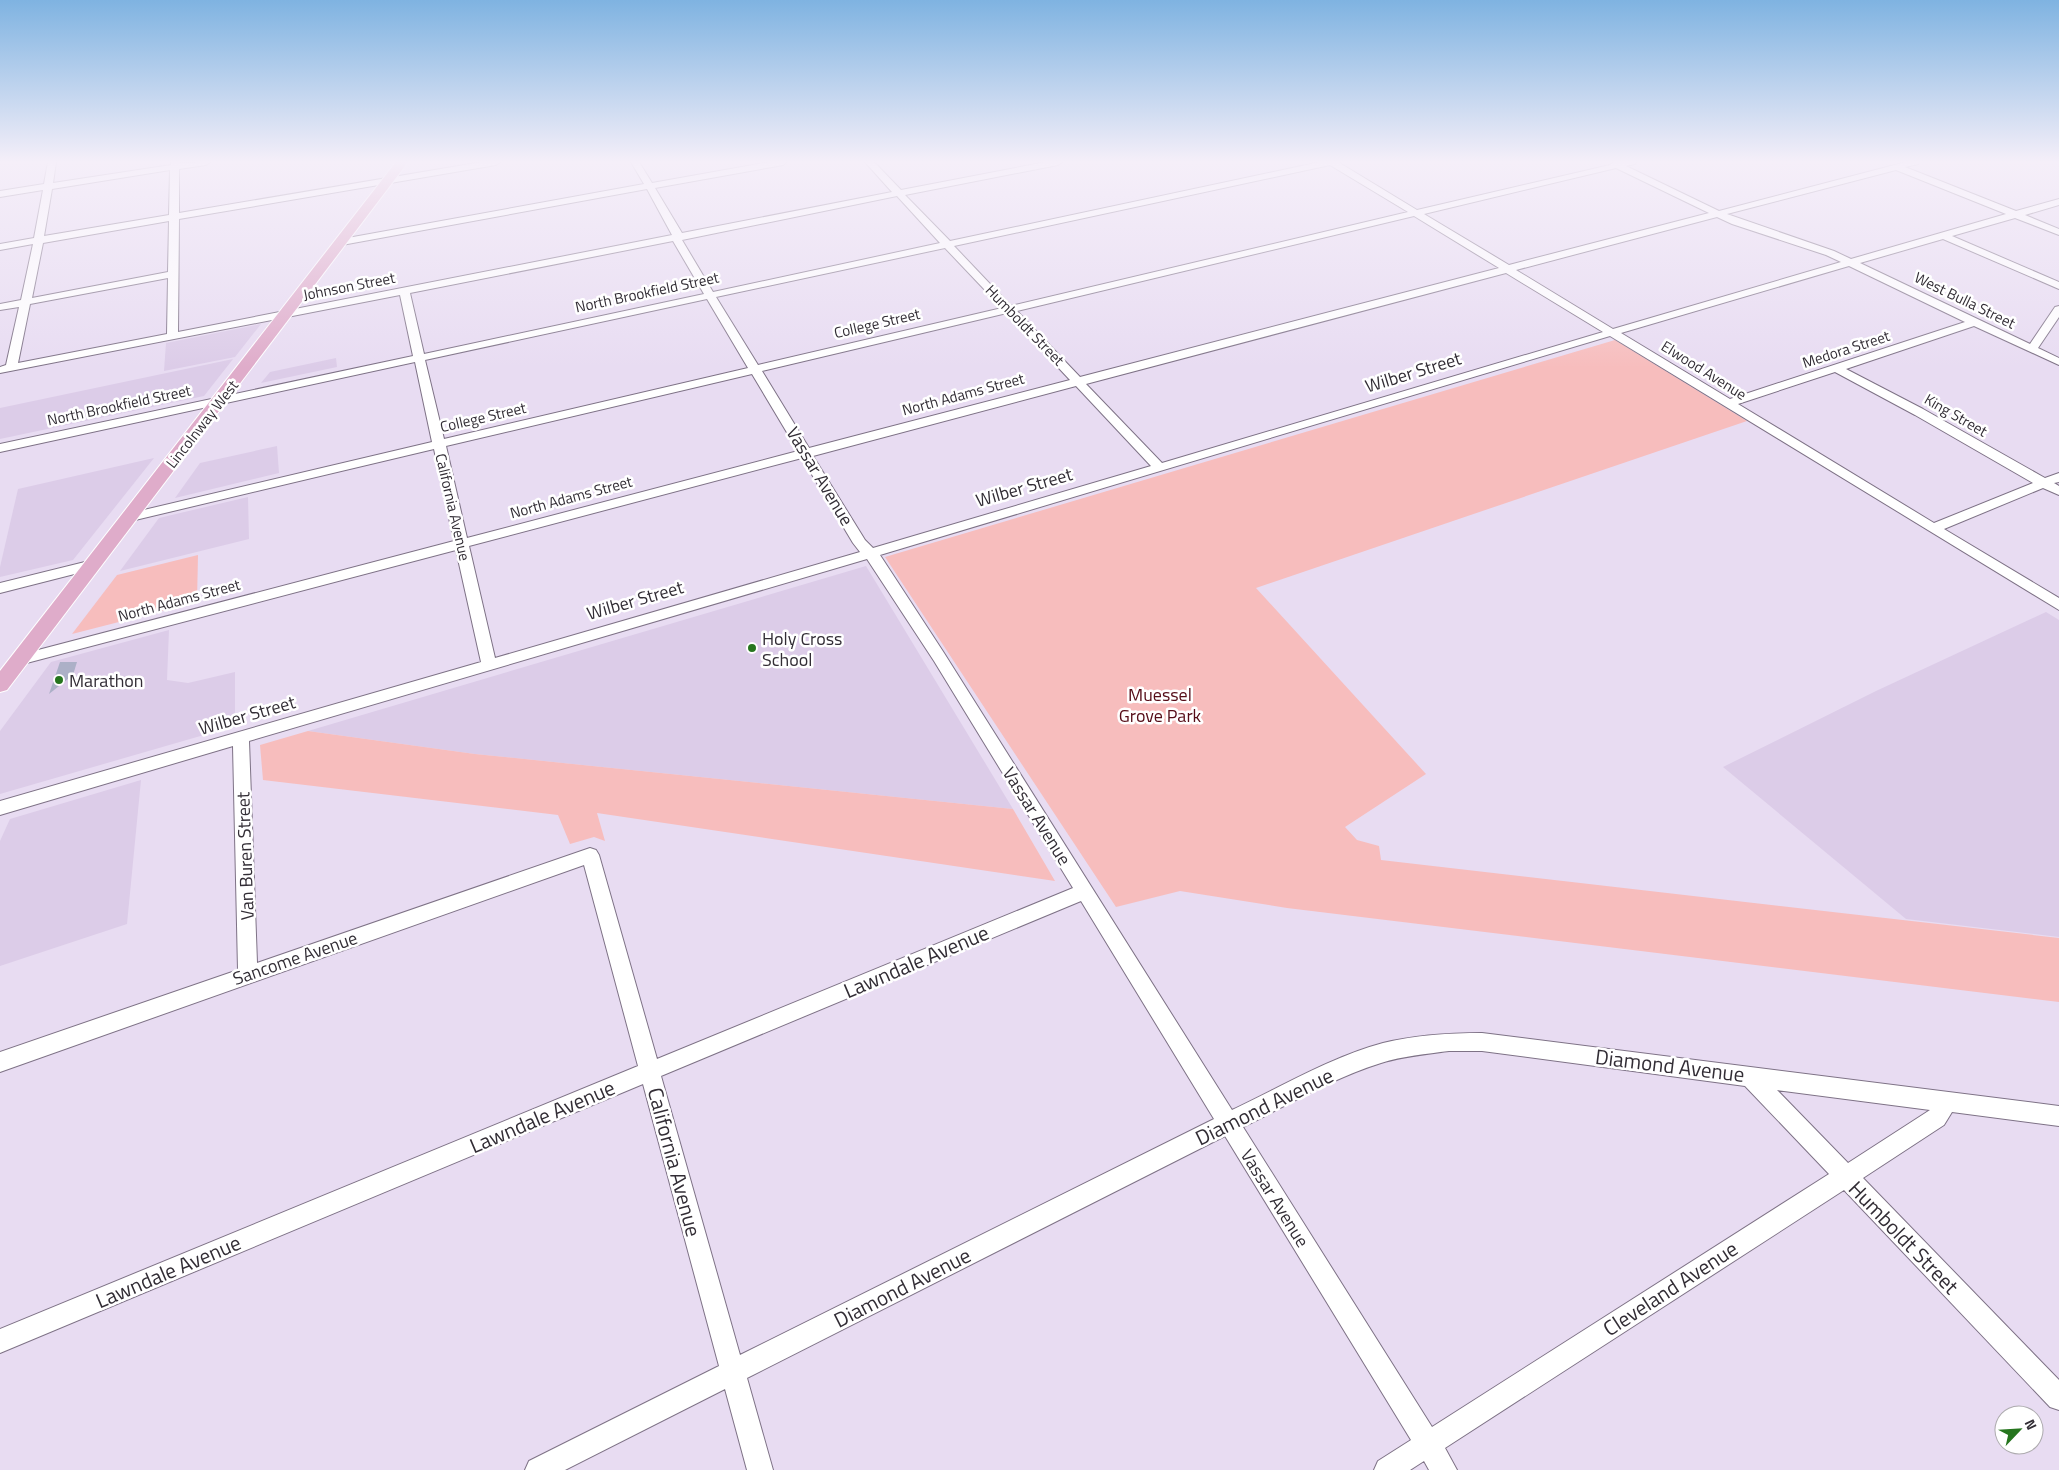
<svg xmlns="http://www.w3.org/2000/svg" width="2059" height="1470" font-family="'Titillium Web',sans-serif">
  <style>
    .built { fill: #dccce8 }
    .green { fill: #f7bdbd }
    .building { fill: #acb0c7 }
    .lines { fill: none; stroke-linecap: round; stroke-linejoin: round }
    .minor-casing { stroke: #7e7286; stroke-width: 2 }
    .major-casing { stroke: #fff; stroke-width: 2 }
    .minor { fill: #fff; fill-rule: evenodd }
    .major { fill: #dfacca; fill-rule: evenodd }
    .poi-dot { fill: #26751e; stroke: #fff; stroke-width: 2 }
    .labels { text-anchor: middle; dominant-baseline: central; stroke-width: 5; stroke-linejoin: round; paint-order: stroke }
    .far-street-label { font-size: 15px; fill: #322d35; stroke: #fff }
    .street-label { font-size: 18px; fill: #322d35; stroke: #fff }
    .poi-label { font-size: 18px; fill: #322d35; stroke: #fff; text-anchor: start }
    .park-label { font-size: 18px; fill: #550c17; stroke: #fff }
    .near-street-label { font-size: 21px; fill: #322d35; stroke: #fff }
  </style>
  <rect width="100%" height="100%" fill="#e8dcf2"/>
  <g class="built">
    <path d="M261,324L235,357L164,371L166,343Z"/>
    <path d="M336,358L337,367L261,383L270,372Z"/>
    <path d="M233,359L204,396L0,439V408Z"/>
    <path d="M277,446L279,473L175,498L200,463Z"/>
    <path d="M154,458L73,560L0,577V567L18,489Z"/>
    <path d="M248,497L249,539L120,571L159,518Z"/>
    <path d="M866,566L1013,809L475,754L308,731Z"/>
    <path d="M2046,612L2059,620V937L1906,919L1723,767L1876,691Z"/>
    <path d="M169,630L167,680L188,683L235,672V726L0,794V731L51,662Z"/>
    <path d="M141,780L127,924L0,966V841L10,819Z"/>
  </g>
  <g class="green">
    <path d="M1615,340L1747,421L1256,588L1426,774L1345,827L1357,840L1379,846L1381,860L2059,938V1002L1287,908L1180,891L1116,907L885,557Z"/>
    <path d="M198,555L197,602L72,634L117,575Z"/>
    <path d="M308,731L475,754L1013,809L1055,881L597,813L605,841L594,837L570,844L558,815L263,780L260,745Z"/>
  </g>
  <path class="building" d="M60,662H77L73,675L49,694Z"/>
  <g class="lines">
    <defs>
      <g id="minor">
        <path d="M48,162H56L53,183L171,165V162H179V163L210,162L206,165L179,169V213L482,162H500L496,165L179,219L178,332L672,235L647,189L342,245L337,242L342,239L644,184L631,162H639L652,183L770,162H787L783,165L655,188L682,233L892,192L865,162H874L901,190L1046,162H1062L1058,165L905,195L950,241L1320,162H1338L1417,210L1610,165L1613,162H1636L1635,164L1626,166L1719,211L1906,162H1919L1918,164L1905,167L2016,211L2059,199V205L2025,215L2059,229V235L2015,218L1952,236L2059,282V289L1943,239L1860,263L2030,344L2055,307L2059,306V317L2038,348L2059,358V365L1974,326L1846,369L1923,409L2045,478L2059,473V482L2054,483L2059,486V495L2043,488L1944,529L2059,598V610L1610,336L880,555L944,653L1232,1110C1281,1087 1331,1057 1383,1043C1416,1035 1449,1033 1482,1033L2059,1106V1126L1952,1112L1944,1125L1863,1178L2059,1380V1410L2050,1407L1844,1190L1445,1448L1457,1470H1429L1424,1461L1410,1470H1374L1378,1461L1411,1440L1225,1136L747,1378L773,1470H747L725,1389L565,1470H525L529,1461L719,1366L643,1084L0,1353V1329L638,1066L584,865L0,1072V1052L238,970L233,746L0,815V801L481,662L456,550L19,665L14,664L11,660L14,656L19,655L454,541L434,449L131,521L124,517L131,513L432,442L415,362L0,452V444L413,356L400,295L0,373V367L6,365L19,307L0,310V304L21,300L33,244L0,250V244L34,238L43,190L0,197V191L44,184ZM1330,165L1408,212L1011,306L954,246ZM1616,168L1709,213L1509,265L1424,214ZM170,170L169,215L44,236L52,189ZM1896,170L2006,214L1851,259L1834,251L1727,214ZM897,196L940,243L713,292L682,240ZM1414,216L1499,268L1080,377L1017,311ZM1717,217L1732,224L1826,255L1841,262L1613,329L1516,270ZM169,221L168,272L32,298L43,243ZM673,241L704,294L424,354L410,293ZM945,248L1002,308L758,365L716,297ZM1849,266L1965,322L1730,399L1621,333ZM1506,273L1603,332L1162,463L1086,384ZM168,278L167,334L18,363L30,304ZM707,299L748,368L444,439L425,360ZM1007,313L1070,380L809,448L762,371ZM1835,372L1915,415L2033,483L1934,523L1738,404ZM752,374L798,451L467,538L446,446ZM1076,386L1151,466L873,548L865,540L813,456ZM802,458L853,543L860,552L495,658L469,546ZM867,559L934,661L1073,888L657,1059L599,855L596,850L590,848L257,963L249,741ZM1081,901L1214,1119L740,1355L661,1076ZM1449,1051H1482L1745,1086L1829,1174L1432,1427L1243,1127C1288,1105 1333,1078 1381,1063C1403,1056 1426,1054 1449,1051ZM1777,1090L1930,1110L1848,1163Z"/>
        <path d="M93,560L98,562L100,565L98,568L0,593V583Z"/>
      </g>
      <path id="major" d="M396,162H408L7,690L0,692V671Z"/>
    </defs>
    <use href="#minor" class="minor-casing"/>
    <use href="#major" class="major-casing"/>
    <use href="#minor" class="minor"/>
    <use href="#major" class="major"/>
  </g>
  <linearGradient id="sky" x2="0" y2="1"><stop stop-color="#7fb3e1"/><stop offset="0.44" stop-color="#f5eff9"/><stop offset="1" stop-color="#f5eff9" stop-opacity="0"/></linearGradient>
  <rect width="2059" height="368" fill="url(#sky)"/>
  <g class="poi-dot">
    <circle cx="752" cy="648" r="5"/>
    <circle cx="59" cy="680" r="5"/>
  </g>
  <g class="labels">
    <g class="far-street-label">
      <text transform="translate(349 286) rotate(-11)">Johnson Street</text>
      <text transform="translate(647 292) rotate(-12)">North Brookfield Street</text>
      <text transform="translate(1965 300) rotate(26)">West Bulla Street</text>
      <text transform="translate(877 323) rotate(-13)">College Street</text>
      <text transform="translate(1025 325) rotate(46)">Humboldt Street</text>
      <text transform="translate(1846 349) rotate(-18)">Medora Street</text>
      <text transform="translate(1704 370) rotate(32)">Elwood Avenue</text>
      <text transform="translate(963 394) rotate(-15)">North Adams Street</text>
      <text transform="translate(119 405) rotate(-12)">North Brookfield Street</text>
      <text transform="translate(1956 415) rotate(30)">King Street</text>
      <text transform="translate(483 417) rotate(-13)">College Street</text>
      <text transform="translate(202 424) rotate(-52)">Lincolnway West</text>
      <text transform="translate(571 497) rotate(-15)">North Adams Street</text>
      <text transform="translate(453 507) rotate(77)">California Avenue</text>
      <text transform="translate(179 600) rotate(-15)">North Adams Street</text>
    </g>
    <g class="street-label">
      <text transform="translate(1413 372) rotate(-17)">Wilber Street</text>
      <text transform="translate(820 476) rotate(59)">Vassar Avenue</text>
      <text transform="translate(1024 487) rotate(-16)">Wilber Street</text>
      <text transform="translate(635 600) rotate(-16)">Wilber Street</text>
      <text transform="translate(247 715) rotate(-16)">Wilber Street</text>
      <text transform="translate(1037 816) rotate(58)">Vassar Avenue</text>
      <text transform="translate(245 856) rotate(-92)">Van Buren Street</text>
      <text transform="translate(295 958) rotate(-19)">Sancome Avenue</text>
      <text transform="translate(1275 1198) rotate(58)">Vassar Avenue</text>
    </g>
    <g class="poi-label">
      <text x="762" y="638">Holy Cross<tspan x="762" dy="21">School</tspan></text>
      <text x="69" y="680">Marathon</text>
    </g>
    <g class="park-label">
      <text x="1160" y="694">Muessel<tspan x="1160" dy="21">Grove Park</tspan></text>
    </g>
    <g class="near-street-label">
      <text transform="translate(916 961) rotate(-23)">Lawndale Avenue</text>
      <text transform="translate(1670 1065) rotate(7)">Diamond Avenue</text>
      <text transform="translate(1264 1106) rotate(-26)">Diamond Avenue</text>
      <text transform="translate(542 1116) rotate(-23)">Lawndale Avenue</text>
      <text transform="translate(675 1162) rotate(75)">California Avenue</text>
      <text transform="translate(1904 1237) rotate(46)">Humboldt Street</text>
      <text transform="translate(168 1271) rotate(-23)">Lawndale Avenue</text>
      <text transform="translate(902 1287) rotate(-27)">Diamond Avenue</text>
      <text transform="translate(1670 1288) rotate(-33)">Cleveland Avenue</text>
    </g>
  </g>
  <g transform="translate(2019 1430) rotate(65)"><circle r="24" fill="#ffffff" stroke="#adabae"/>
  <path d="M0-4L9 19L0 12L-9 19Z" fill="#26751e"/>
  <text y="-8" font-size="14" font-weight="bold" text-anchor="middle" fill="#322d35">N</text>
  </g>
</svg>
